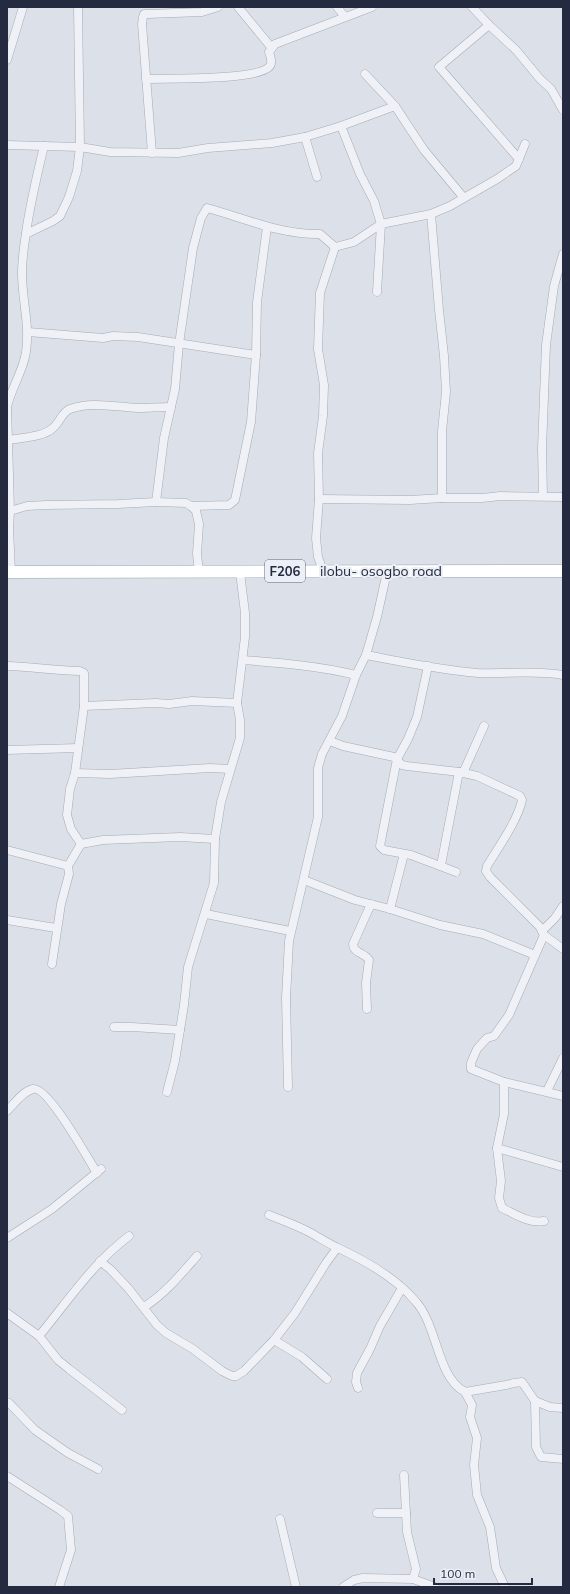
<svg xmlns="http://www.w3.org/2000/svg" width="570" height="1594" font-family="Mulish,sans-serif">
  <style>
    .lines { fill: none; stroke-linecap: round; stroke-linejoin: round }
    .minor-casing { stroke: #a5aab6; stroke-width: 9 }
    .primary-casing { stroke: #9aa2b5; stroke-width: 13 }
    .minor { stroke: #eff1f6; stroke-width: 8 }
    .primary { stroke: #fff; stroke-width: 12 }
    .labels { text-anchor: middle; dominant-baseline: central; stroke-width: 4; stroke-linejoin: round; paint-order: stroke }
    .shield { fill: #eceff6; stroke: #606677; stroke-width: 1 }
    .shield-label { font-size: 13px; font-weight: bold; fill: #242b40 }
    .street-label { font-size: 14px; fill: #242b40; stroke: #eceff6 }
  </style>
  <rect width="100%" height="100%" fill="#dce0e8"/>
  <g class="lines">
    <defs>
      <g id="minor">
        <path d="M238,7L271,47"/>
        <path d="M337,7L345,17"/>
        <path d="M472,7L489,25L516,50L540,79L551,89L563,110"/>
        <path d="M489,25L439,67L519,159"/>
        <path d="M7,60L23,7"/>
        <path d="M365,74L395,106L424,150L464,198"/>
        <path d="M146,79C167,78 259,81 270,66C273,62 270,56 269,52L275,44L372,7"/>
        <path d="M341,126L360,174L374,201L381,224L377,292"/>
        <path d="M305,137L317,177"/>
        <path d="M7,145L80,147L110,152L178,153L208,148L272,143L305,137L341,126L395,106"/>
        <path d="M152,153L142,24L143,17L144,14H148L202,12L218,7"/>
        <path d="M431,214L439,310L444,356L446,392L442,431V498"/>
        <path d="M26,234L53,221L60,216L69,197L77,171L80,147L78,7"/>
        <path d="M28,332L103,338L113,336L138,337L256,355"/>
        <path d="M7,407C11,388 23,372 26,352C30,325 22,300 22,273C22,259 24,247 26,233C30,204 37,175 44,146"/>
        <path d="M7,409L8,440"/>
        <path d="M543,496L542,448L546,345L554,286L563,254"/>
        <path d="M319,499L410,500L442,498H482L500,496L563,497"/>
        <path d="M156,502L164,438L175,389L179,344L193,248L201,218L207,208C244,218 281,235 320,234L335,247L354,242L381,224L431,214L450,206L497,179L516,166L525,144"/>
        <path d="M191,506L229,505L235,500L251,422L256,355L257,302L267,227"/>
        <path d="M10,511L8,440C21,438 45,437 54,427C60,422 62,412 70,409C91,401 116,407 137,408C148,408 159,407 171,407"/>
        <path d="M323,571L318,557L316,538L319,499L318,453L323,416L324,385L318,349L320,293L335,247"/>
        <path d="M11,572L9,529L10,511L27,506L46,505L118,504L156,502L186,503L191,506L196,511L199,524L197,554L199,572"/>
        <path d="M366,655C403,662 441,670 478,673C507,674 534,670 563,675"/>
        <path d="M243,660C281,663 319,666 356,675"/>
        <path d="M7,666C31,667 55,670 80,671L84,673V706L75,773L70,789L67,815L71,829L81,844"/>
        <path d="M428,666L417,717L408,739L397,759L380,846L384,850L411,855L456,872"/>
        <path d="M84,706L156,703L169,704L192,701L237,703"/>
        <path d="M330,741L343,746L394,757L402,765L407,766L459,772L477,776L520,796L522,800C518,820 498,848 487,866L486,871L490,877L540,927L544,935"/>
        <path d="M7,750L78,748"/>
        <path d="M75,773L110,774L210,768L230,769"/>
        <path d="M463,773L484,726"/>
        <path d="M7,850L68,866"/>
        <path d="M441,865L459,772"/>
        <path d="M304,880L355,900L390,909L440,925L483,934L535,955"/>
        <path d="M390,909L404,854"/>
        <path d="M206,914L290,931"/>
        <path d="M7,920L56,928"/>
        <path d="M542,931L555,918L563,906"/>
        <path d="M563,949L544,935L509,1015L494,1036L487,1038L477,1049L471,1063V1069L504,1082L563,1096"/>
        <path d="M52,964L61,904L69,874L68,866L81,844L103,840L180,837L215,839"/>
        <path d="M367,1009L366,983L369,960C364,952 354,954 353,944L371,904"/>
        <path d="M114,1027H132L180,1030"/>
        <path d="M504,1082V1114L497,1148L501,1181L499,1198L502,1208C515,1214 530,1224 544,1221"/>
        <path d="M288,1087L286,998L289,941L318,817V768L322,754L342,716L356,675L366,655L377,617L387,572"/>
        <path d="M547,1091L563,1058"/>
        <path d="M167,1092L175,1061L184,1005L188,967L214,883L215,839L221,802L240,738V720L237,703L245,637V613L240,572"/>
        <path d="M7,1111C14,1104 23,1091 33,1089C48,1086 88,1159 97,1173"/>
        <path d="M497,1148L563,1167"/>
        <path d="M269,1215C284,1221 298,1226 311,1233C320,1238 329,1244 338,1248C366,1261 397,1278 417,1303C438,1328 437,1377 465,1392L506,1385L514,1383L522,1382L535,1401L550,1407L563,1408"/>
        <path d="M7,1238L52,1209L101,1169"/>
        <path d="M100,1261L110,1269L128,1288L157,1325L166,1333L193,1349L222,1371L232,1376H236L244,1371L274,1340L295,1313L326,1263L337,1248"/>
        <path d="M144,1307C165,1294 181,1274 197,1256"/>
        <path d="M7,1313L39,1336L58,1360L69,1369L122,1410"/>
        <path d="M39,1336C68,1301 92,1264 129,1236"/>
        <path d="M274,1340L302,1357L327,1379"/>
        <path d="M358,1388L356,1382L357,1373L370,1349L380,1326L402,1288"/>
        <path d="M465,1392L472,1405L470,1417L477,1438L474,1465L477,1495L490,1527L496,1568L505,1587"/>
        <path d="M535,1401L536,1447L541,1457L563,1459"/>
        <path d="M9,1403L35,1430L68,1453L98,1469"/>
        <path d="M404,1475L407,1532L416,1569L413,1579"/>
        <path d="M7,1476L60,1510L68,1516L71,1550L59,1587"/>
        <path d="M377,1513H406"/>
        <path d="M280,1519L296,1587"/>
        <path d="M343,1587L354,1580L363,1578L413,1579L435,1587"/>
      </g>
      <path id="primary" d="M7,572L563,571"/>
    </defs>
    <use href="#minor" class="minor-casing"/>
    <use href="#primary" class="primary-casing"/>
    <use href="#minor" class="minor"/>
    <use href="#primary" class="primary"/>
  </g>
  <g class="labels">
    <rect class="shield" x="265" y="560" width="40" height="22" rx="3"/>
    <g class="shield-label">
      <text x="285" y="571">F206</text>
    </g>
    <g class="street-label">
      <text x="381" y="571">ilobu- osogbo road</text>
    </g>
  </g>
  <rect width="570" height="1594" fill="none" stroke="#242b40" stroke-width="16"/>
  <path d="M434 1578v6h98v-6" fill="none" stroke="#242b40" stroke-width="2"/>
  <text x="440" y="1578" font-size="12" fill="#242b40" stroke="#eceff6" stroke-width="3" paint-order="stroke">100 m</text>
</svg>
